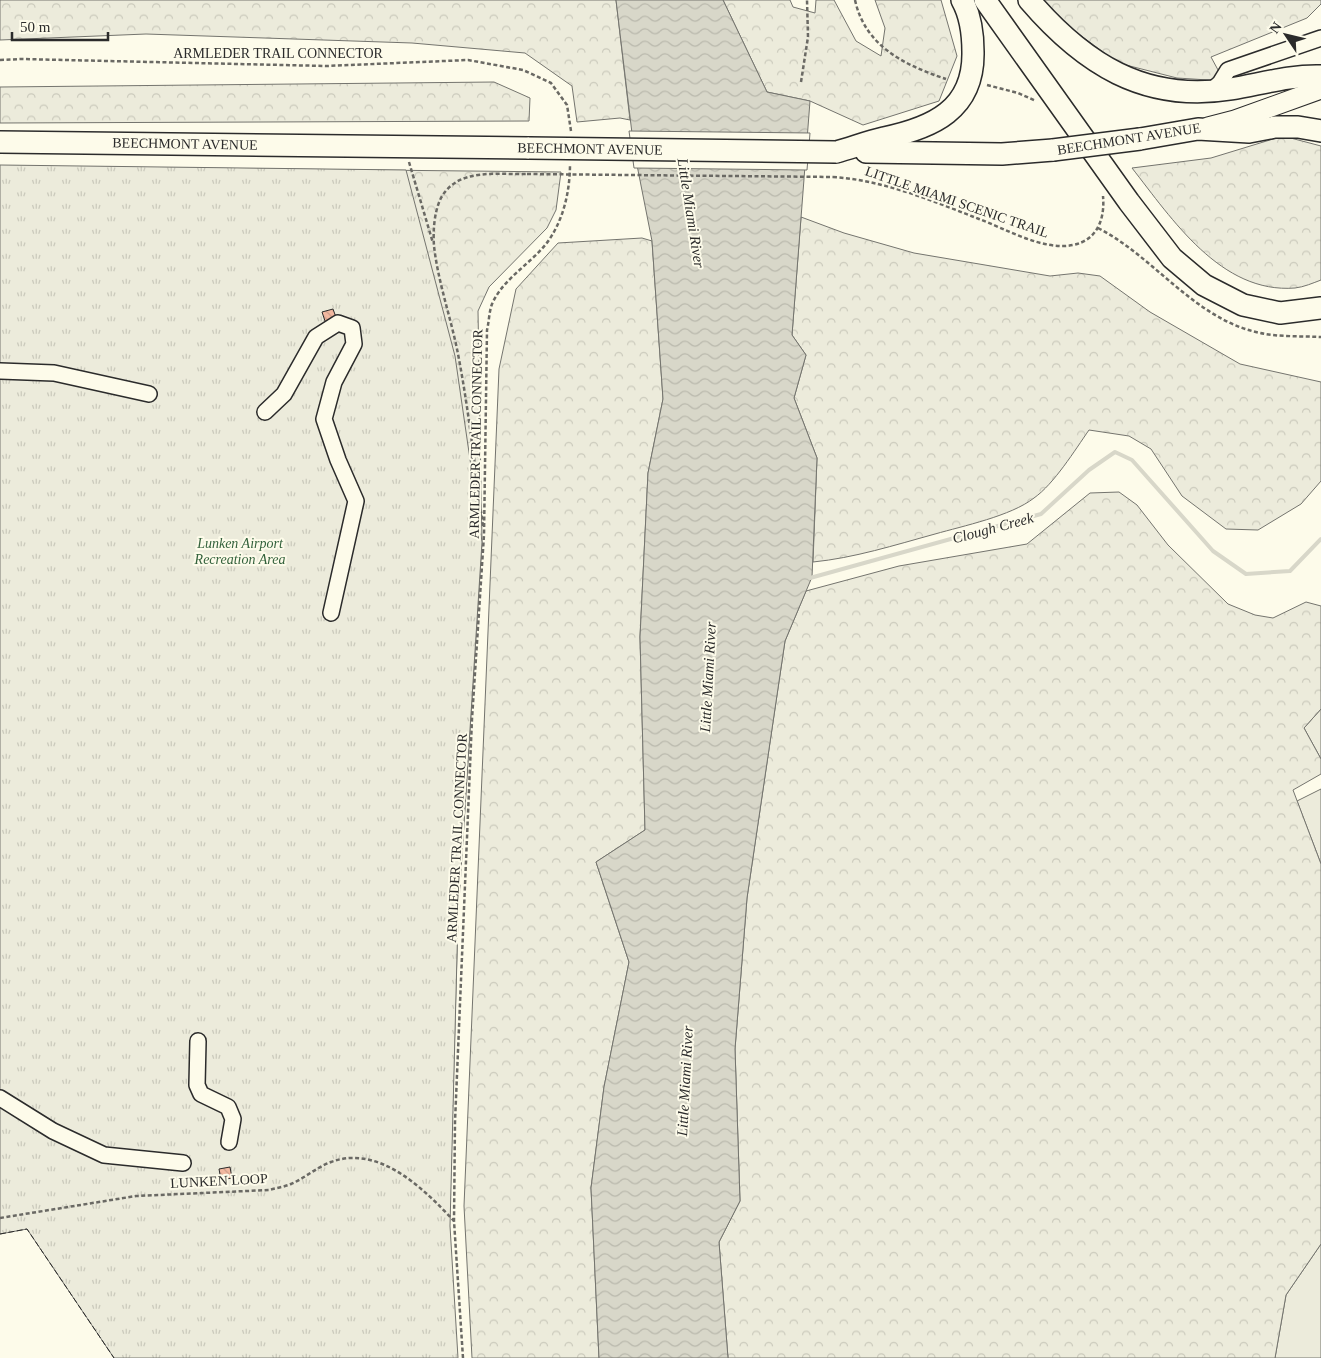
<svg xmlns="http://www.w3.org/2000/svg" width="1321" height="1358" font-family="'Times New Roman',serif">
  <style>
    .grass { fill: #ecebdb; stroke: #74746e }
    .forest { fill: url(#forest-crowns); stroke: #74746e }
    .park { fill: url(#park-tufts); stroke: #74746e }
    .water { fill: url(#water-waves); stroke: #74746e }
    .pier { fill: #fdfbea; stroke: #74746e }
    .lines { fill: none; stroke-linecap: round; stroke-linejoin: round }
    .stream { stroke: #d8d7c9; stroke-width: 4 }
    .building { fill: url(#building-back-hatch); stroke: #2b2b2b }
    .minor-casing { stroke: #2b2b2b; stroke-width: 18 }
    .major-casing { stroke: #2b2b2b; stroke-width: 21 }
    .highway-casing { stroke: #2b2b2b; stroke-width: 24 }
    .path { stroke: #6a6964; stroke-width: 2.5; stroke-dasharray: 4 2.5; stroke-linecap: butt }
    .minor { stroke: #fdfbea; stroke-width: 15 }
    .major { stroke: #fdfbea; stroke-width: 19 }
    .highway { stroke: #fdfbea; stroke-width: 21 }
    .highway-bridge-casing { stroke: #2b2b2b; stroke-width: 24; stroke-linecap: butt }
    .path-bridge { stroke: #6a6964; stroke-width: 2.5; stroke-dasharray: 4 2.5; stroke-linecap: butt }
    .highway-bridge { stroke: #fdfbea; stroke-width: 21 }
    .fence { stroke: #2b2b2b; stroke-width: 1; stroke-dasharray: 6 2.5; stroke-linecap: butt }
    .labels { text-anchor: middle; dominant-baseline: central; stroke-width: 4; stroke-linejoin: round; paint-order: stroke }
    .street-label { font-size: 14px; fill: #2b2b2b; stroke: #fdfbea }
    .park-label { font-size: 14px; font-style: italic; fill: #34623c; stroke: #fdfbea }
    .water-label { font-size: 15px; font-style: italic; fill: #2b2b2b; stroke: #fdfbea }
  </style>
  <defs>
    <pattern id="forest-crowns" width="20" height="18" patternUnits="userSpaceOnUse" patternTransform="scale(1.25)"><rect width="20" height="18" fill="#ecebdb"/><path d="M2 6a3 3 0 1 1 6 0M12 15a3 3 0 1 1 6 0" fill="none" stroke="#cbcabc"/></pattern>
    <pattern id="park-tufts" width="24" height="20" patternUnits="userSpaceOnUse" patternTransform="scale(1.25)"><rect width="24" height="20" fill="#ecebdb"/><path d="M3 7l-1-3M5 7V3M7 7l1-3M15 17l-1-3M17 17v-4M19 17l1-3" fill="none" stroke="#cbcabc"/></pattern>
    <pattern id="water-waves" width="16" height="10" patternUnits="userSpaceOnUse" patternTransform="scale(1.25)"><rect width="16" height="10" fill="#d8d7c9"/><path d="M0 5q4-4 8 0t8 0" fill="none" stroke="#bab9ad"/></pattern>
    <pattern id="building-back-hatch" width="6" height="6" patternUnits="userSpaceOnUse" patternTransform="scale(1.25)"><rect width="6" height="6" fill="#f2b8a0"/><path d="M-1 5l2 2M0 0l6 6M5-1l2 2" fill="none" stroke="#d09e8a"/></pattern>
  </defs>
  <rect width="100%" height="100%" fill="#fdfbea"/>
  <g class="grass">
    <path d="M1321,709V759L1304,728Z"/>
    <path d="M1321,789V864L1297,801Z"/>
    <path d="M1321,1244V1358H1275L1286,1295Z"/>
  </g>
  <g class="forest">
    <path d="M0,0H616L630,120L620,118L577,122L572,86L525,53L412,43L146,34L0,40Z"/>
    <path d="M723,0H790L793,7L815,13L816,0H834L856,41L881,56L885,28L875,0H941L957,56L939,101L863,125L810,101L767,92Z"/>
    <path d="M1042,0H1321V4L1307,18L1211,57L1224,81L1177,78L1118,63L1057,18Z"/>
    <path d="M494,82L530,98L529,121L0,123V87Z"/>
    <path d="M1283,136L1321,146V280C1313,283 1304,287 1295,288C1221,294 1172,219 1132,168L1211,158Z"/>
    <path d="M0,166L561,172L556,210L547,228L489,287L478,311L482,542L458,917L450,1199Z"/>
    <path d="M801,217L844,233L914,253L1050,276L1078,273L1100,276L1150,312L1240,364L1321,382V481L1301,504L1258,530L1226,529L1182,496L1151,449L1129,436L1089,430C1075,450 1054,484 1034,498C1011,516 963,526 935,534C895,545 854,558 813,562L817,458L794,398L806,355L792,335Z"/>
    <path d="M642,238L652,241L663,399L648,473L640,637L645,830L596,862L629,962L604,1087L591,1188L599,1358H472L464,1206L499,369L516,289L558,243Z"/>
    <path d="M1119,492L1137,505L1168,545L1228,604L1255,615L1273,618L1306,602L1321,606V709L1304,728L1321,759V774L1293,790L1321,864V1244L1286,1295L1275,1358H728L719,1242L740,1201L735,1049L747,898L785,641L806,591L899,566L1027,544L1090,493Z"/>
  </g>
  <path class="park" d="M0,165L406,170L455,356L482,542L458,917L450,1226L458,1358H114L27,1229L0,1234Z"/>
  <path class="water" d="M616,0H723L767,92L810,101L792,335L806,355L794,398L817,458L812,577L785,641L747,898L735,1049L740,1201L719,1242L728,1358H599L591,1188L604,1087L629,962L596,862L645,830L640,637L648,473L663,399L652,241L634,150Z"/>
  <path class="pier" d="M629,131L810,133L807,170L634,168Z"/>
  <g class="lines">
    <path class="stream" d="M810,578L1041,514L1089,470L1115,452L1132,460L1213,551L1246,574L1290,571L1321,539"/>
  </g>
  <g class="building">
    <path d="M333,309L337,320L326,324L322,312Z"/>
    <path d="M230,1167L232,1178L221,1180L219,1169Z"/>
  </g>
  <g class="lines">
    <defs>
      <g id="minor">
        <path d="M1212,90L1220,83L1228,70L1321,38"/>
        <path d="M0,371L54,373L149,394"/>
        <path d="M265,412L284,394L316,337L338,323L352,328L354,344L334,382L324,419L338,460L356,501L331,613"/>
        <path d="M198,1041L197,1085L201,1094L228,1107L233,1119L229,1142"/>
        <path d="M0,1098L53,1131L104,1155L183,1163"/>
      </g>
      <path id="major" d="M1208,127L1235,120L1321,89"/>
      <g id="highway">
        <path d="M985,0L1129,202L1172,258L1204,285L1243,305L1280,313L1321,308"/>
        <path d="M1029,0C1083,63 1144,103 1231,89C1261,84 1290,75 1321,76"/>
        <path d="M1140,139L1198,129L1249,132L1275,127H1298L1321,131"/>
        <path d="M0,142L529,148"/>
        <path d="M836,152C851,148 867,142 884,138C932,128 974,110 973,52C973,34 971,16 962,0"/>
        <path d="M866,152L1002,154L1053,150"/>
      </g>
    </defs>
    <use href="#minor" class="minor-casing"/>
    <use href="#major" class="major-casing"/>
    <use href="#highway" class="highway-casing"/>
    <g class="path">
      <path d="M855,0C865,46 904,65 946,79"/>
      <path d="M0,60L21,59L326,66L468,60L523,70L551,83L567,105L571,131"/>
      <path d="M801,82L808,37L807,0"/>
      <path d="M987,85L1018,93L1036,101"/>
      <path d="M409,162L433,243"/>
      <path d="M833,177C883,180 933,201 979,219C1006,229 1043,251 1073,245C1098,240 1105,218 1103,196"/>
      <path d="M1098,228C1156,258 1194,319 1260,333C1279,337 1301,336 1321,337"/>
      <path d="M483,526C475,469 469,411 458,354C451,318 438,282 434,246C433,231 434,212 441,198C458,167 498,175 527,174"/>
      <path d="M0,1218L136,1196L269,1190C276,1188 284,1187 291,1184C305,1178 317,1167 331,1162C379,1144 424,1189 454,1221"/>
      <path d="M463,1358L454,1221L455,1122L472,719L484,535L487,330C489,322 489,312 492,304C503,279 529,265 546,244C563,222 570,192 570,164"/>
    </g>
    <use href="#minor" class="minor"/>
    <use href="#major" class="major"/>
    <use href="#highway" class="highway"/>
    <defs>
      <g id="highway-bridge">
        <path d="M529,148L836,152"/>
        <path d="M1053,150L1140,139"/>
      </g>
    </defs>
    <use href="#highway-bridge" class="highway-bridge-casing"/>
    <path class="path-bridge" d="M527,174L833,177"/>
    <use href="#highway-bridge" class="highway-bridge"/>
    <path class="fence" d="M0,1234L27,1229L114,1358"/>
  </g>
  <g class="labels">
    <g class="street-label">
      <text x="278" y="53">ARMLEDER TRAIL CONNECTOR</text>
      <text transform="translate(1129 139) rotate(-9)">BEECHMONT AVENUE</text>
      <text transform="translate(185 144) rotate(1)">BEECHMONT AVENUE</text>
      <text transform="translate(590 149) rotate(1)">BEECHMONT AVENUE</text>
      <text transform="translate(957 202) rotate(19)">LITTLE MIAMI SCENIC TRAIL</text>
      <text transform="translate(476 434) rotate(-89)">ARMLEDER TRAIL CONNECTOR</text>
      <text transform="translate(457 838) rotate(-87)">ARMLEDER TRAIL CONNECTOR</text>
      <text transform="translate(219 1181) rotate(-3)">LUNKEN LOOP</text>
    </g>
    <g class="park-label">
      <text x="240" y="543">Lunken Airport<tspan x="240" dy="16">Recreation Area</tspan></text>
    </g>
    <g class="water-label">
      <text transform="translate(691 213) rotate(81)">Little Miami River</text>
      <text transform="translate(993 528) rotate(-15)">Clough Creek</text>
      <text transform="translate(708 677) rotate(-87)">Little Miami River</text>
      <text transform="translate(685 1081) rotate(-87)">Little Miami River</text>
    </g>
  </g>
  <g transform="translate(1286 35) rotate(305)" stroke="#fdfbea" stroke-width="4" paint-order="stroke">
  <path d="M0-4L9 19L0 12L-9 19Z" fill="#2b2b2b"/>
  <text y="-8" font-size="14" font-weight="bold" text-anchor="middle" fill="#2b2b2b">N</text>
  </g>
  <path d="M12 32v8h96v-8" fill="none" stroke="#2b2b2b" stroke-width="2.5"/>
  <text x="20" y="32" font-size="15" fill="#2b2b2b" stroke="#fdfbea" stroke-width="4" paint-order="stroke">50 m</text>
</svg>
